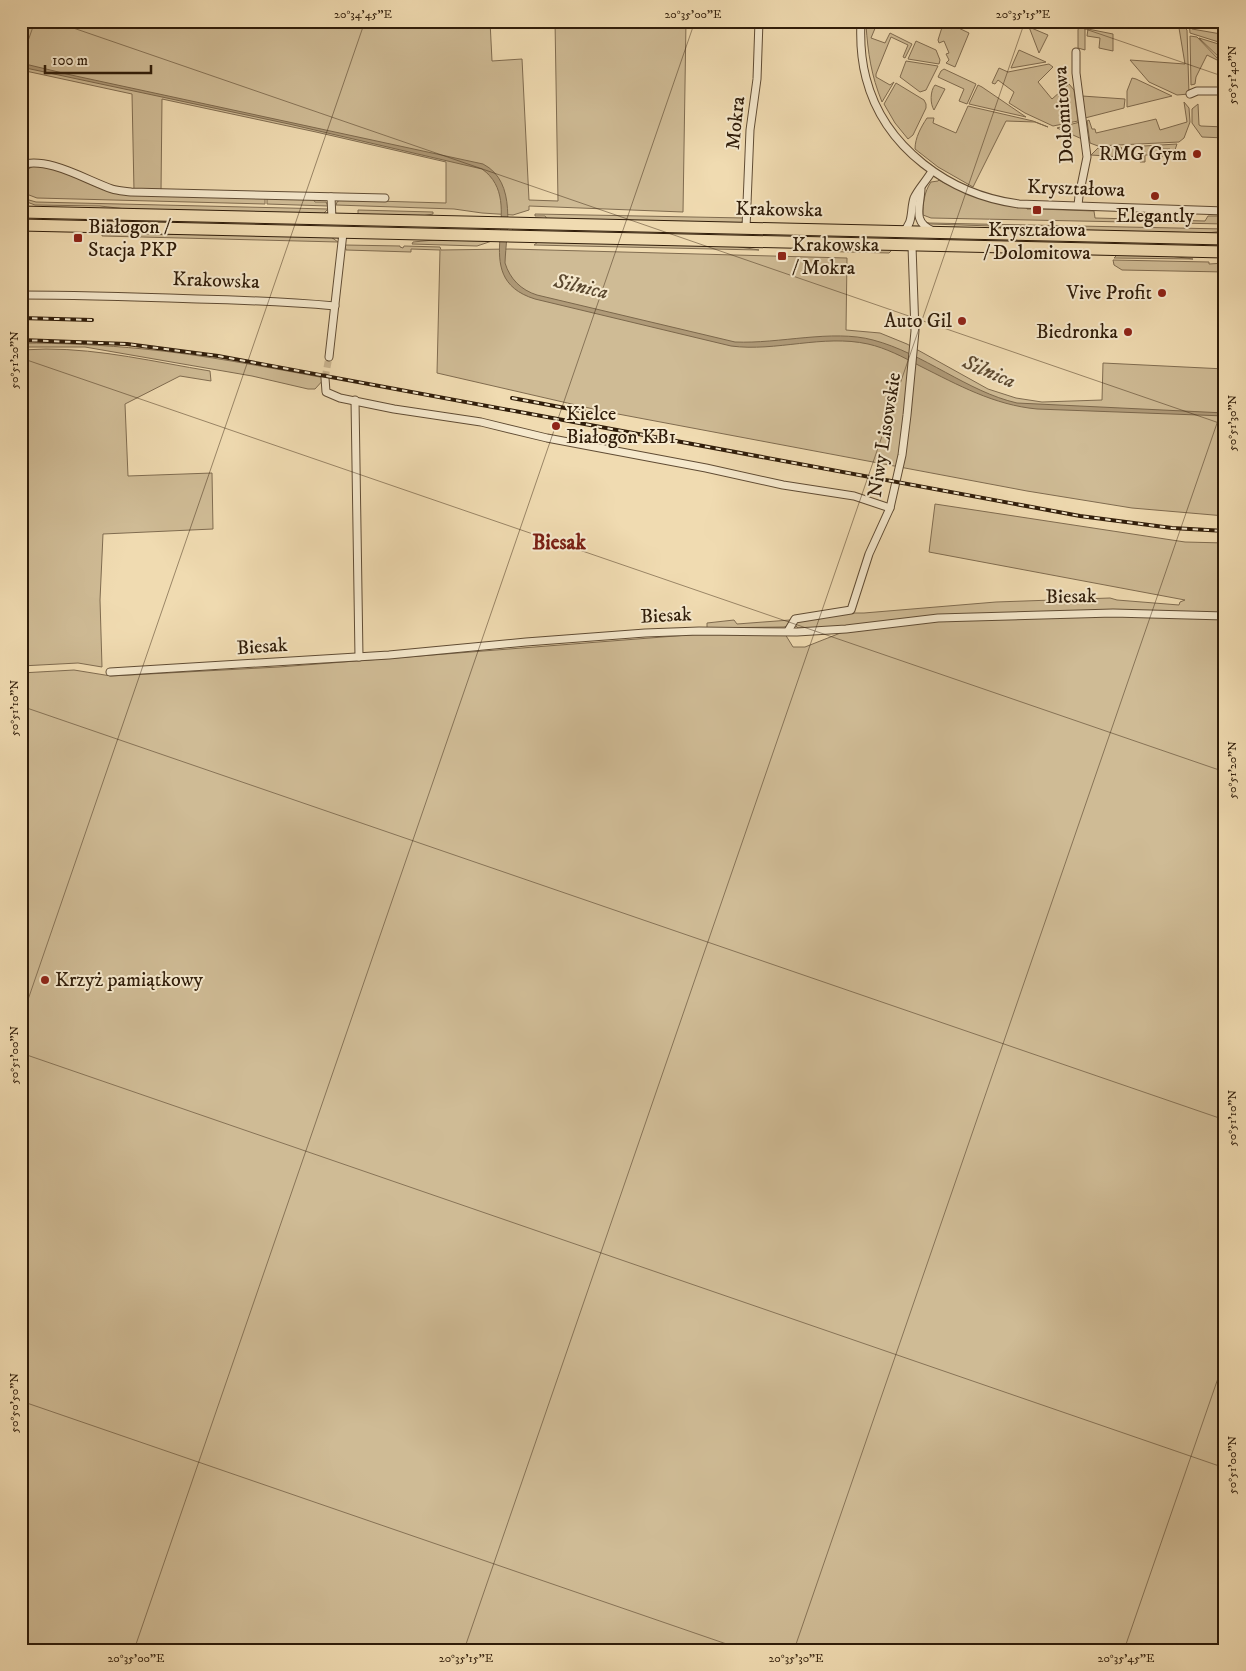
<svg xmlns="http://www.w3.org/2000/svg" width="1246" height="1671" font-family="'IM FELL DW Pica',serif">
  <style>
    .green { fill: #cfbb95; stroke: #806c50 }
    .water { fill: #af9a78; stroke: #7c684c }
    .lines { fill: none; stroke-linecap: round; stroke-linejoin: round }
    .street-tunnel { stroke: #cab590; stroke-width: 7; stroke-dasharray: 7 3.5; stroke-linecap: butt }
    .street-casing { stroke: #604c34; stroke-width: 9 }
    .primary-casing { stroke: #301d0a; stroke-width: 13 }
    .street { stroke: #f5e8cc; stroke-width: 7 }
    .primary { stroke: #f0dbb1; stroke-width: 11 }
    .rail-casing { stroke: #301d0a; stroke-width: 4 }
    .rail { stroke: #f5e8cc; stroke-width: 2; stroke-dasharray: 5.5; stroke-linecap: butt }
    .ticks { fill: none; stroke: #301d0a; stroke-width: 1; stroke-opacity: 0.45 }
    .poi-dot { fill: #8f2418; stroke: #f5e8cc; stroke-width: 2 }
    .labels { text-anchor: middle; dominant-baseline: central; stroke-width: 4; stroke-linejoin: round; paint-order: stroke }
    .street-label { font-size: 20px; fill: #301d0a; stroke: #f5e8cc }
    .poi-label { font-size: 20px; fill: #301d0a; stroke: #f5e8cc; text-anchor: end }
    .water-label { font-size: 21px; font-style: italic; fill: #5c4930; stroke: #f5e8cc }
    .neighbourhood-label { font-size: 21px; font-weight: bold; fill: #7a1f14; stroke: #f5e8cc }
    .neatline { fill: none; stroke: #301d0a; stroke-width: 2 }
    .ticks-label { font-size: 12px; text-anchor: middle; fill: #301d0a }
  </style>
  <rect width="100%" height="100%" fill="#f0dbb1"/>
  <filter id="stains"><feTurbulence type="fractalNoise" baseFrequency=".004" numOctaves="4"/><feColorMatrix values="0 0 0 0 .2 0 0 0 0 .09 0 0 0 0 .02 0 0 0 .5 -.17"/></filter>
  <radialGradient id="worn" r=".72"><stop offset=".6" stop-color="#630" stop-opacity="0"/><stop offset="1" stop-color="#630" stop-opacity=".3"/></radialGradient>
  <g class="green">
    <path d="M21,21H490L492,61L522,59L529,200L558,201L555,21H686L683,212L529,206V210L513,215L482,213L454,209L336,205L337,202L340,200L446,203V162L316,132L162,99L161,192L134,191L132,94L21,70Z"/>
    <path d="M944,21L969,33L955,67L946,63L949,60L946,54L949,53L944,41L939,43L938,40Z"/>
    <path d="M1080,21H1085V50L1078,48V30Z"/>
    <path d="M1189,21H1193L1192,29L1221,34L1220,41L1225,42V44L1190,33Z"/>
    <path d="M1181,24L1187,30L1189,94L1177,95L1149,82L1130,60L1185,64L1179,28H1182Z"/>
    <path d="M866,25L876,26L871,38L885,43L890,33L912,44L905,58L903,57L908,45L891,37L876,74V77L890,85L894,82L882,102C871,75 868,53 866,25Z"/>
    <path d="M1029,27L1048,35L1039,53Z"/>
    <path d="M1088,29L1113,34V51L1099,48L1100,38L1087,36Z"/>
    <path d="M1190,36L1197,37L1221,62L1207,55L1196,77L1195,84L1191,85Z"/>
    <path d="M1199,38L1225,46L1224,69V62Z"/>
    <path d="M916,41L936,50L940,60L939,64L908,59Z"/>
    <path d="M1019,50L1046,62L1011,68Z"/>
    <path d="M906,61L938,66L926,90L920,92L900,77Z"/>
    <path d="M1049,64L1053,67L1038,82L1052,99L1069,84L1074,90L1078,121L1053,126L1025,113L1009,103L1014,92L998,80L995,84L992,83L999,68L1008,72Z"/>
    <path d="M944,69L976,84L967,104L959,101L964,89L938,77L941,71Z"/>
    <path d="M1132,78L1136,79L1172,96L1127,107V91Z"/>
    <path d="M896,83L924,100L926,104V108L913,135L908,139L895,123L884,104Z"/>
    <path d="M935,85L945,89L934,110C930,104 930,91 935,85Z"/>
    <path d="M978,85L982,87L1026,117L969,104Z"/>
    <path d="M1082,96L1125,99L1124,108L1085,118Z"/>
    <path d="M1184,102L1189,108L1190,122L1184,138L1179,142L1098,146L1090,143L1087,121L1089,120L1092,129H1095L1096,133L1156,119L1160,130L1187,122Z"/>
    <path d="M1198,104L1199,125L1201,126L1225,127V138L1202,137L1192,123V109Z"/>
    <path d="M968,106L1033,121L1048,127L1035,122L1006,121L973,187L938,167L915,149C915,138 921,127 927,118H934L933,123L956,133Z"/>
    <path d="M1080,122L1082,139L1057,128Z"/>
    <path d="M1177,144L1174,153H1170V149H1163L1162,157L1156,159H1150V155H1145V162H1140L1138,158H1131L1130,160L1128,156L1130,154L1132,156H1143L1145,152L1141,150L1144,146Z"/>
    <path d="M1121,147L1124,153L1123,154L1122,160L1120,157L1091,155L1098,148Z"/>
    <path d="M44,165L121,194L265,198V204L37,198L21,192L24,172L33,166Z"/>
    <path d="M939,180C967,195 995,206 1027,207V209H1033L1034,212H1039V209L1094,211L1095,218L1205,221L1208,216H1221L1223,217L1225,224L931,218L923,215C923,204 924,192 931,182L938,181Z"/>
    <path d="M22,198L36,202L328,209L323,214L126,209L100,206L35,205L27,202Z"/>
    <path d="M267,198L313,199L315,202H326L328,206L267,204Z"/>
    <path d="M358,210L433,212V214L422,216L358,215Z"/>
    <path d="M535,214L745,218L741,223L548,220L545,216H535Z"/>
    <path d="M35,220L102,221L139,219L353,224V229Z"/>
    <path d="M923,221L929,223L1225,229V231L1207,233L1018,229L992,226L930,224Z"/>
    <path d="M358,224L494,227V232L358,229Z"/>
    <path d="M513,228L893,237V241L512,232Z"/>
    <path d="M123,233L331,237L338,242L102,236V234Z"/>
    <path d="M897,236L1225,243V247L897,240Z"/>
    <path d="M434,240L492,241L477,246L412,244L413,242Z"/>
    <path d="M538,242L734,246L759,250L534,245Z"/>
    <path d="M345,245L400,246V247L403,248L404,246L440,247L441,250L510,249L847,258L846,330L880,333L907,344L988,389L1016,398L1042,402L1102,400L1103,363L1225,369V516L1132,508L1027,491L602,411L437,373L440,250L411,249V252L346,250Z"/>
    <path d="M824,248L893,249L889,253L808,251Z"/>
    <path d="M1117,255L1170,256L1193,259L1114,258Z"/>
    <path d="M1113,260L1209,262V264L1225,263V272L1122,270L1114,265Z"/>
    <path d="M21,343C62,343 103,345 144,349C205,355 265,367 325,378L315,389H308L252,376L85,347H21Z"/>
    <path d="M46,349C102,349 155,362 210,371L211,381L180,376L125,404L128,476L212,473L213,529L103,534L100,600L102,667L78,663L21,666V350Z"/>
    <path d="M935,504L1185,542L1225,543V1650H21V673L74,670L111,676L279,667L701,634H785L793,647H805L843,632L983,614L919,617L839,627L798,628L795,625L797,621L849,613H864L996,602L1110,598L1117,600L1179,605L1180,602L1185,600L929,552Z"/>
    <path d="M734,620L737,624L790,620L787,626L784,627L707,628V623Z"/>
  </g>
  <path class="water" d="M21,63L71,75L483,164C518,182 506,232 505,263C510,279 521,290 537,295L735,342C779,344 832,329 873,340C923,353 968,392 1017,403L1225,413V416L1037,409C994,405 958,385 920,366C903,357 886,348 868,344C823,334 776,352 731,346L535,299C464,277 530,203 482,169L289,124L21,67Z"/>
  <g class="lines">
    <path class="street-tunnel" d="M325,378L329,357"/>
    <defs>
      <g id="street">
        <path d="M861,21C860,41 861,59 866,78C884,148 950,195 1019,204L1225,211"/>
        <path d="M1076,52V73L1087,157L1079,196L1078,205"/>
        <path d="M1190,94L1197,91H1225"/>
        <path d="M21,165C47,156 86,180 112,189C118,191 125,191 131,192L385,198"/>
        <path d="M921,189C920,208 912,222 933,231"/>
        <path d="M331,197L332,219"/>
        <path d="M746,228L750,130L757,79L759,21"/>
        <path d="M902,232C914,224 910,210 914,198C918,189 927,180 932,171"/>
        <path d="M21,295C80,295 139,297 197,299C243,300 289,302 335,306"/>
        <path d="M329,357L343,233"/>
        <path d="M325,378L326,392L340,398L394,409L481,422L547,438L706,468L783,485L854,496L890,508"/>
        <path d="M355,400L359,657"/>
        <path d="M788,631L795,619L851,610L869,554L890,508L902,455L907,415L915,331L912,246"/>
        <path d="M110,672L389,655L526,642L645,633L699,631L797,632L846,629L938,618L1113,613L1225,616"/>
      </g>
      <g id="primary">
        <path d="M21,212L1225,239"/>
        <path d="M21,225L1225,252"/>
      </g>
    </defs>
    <use href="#street" class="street-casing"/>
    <use href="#primary" class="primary-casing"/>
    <use href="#street" class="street"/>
    <use href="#primary" class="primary"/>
    <defs>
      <g id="rail">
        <path d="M21,318L92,320"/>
        <path d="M21,340L127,344L218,356L1080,516L1172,528L1225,531"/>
        <path d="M512,398L597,414"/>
      </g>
    </defs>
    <use href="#rail" class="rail-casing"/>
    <use href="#rail" class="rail"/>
  </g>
  <path class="ticks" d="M53,21L1225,425M1062,21L1225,77M21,61L35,21M21,358L1225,772M21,706L1225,1120M21,1020L365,21M21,1053L1225,1468M21,1401L744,1650M134,1650L695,21M464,1650L1025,21M794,1650L1225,400M1124,1650L1225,1358"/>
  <g class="poi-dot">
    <circle cx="1197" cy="154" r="5"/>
    <circle cx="1155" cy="196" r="5"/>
    <rect x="1032" y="205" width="10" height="10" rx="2.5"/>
    <rect x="73" y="233" width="10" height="10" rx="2.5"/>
    <rect x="777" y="251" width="10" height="10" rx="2.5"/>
    <circle cx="1162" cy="293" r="5"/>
    <circle cx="962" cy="321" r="5"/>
    <circle cx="1128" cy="332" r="5"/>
    <circle cx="556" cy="426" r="5"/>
    <circle cx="45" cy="980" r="5"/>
  </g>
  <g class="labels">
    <g class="street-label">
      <text transform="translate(1064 115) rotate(-94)">Dolomitowa</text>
      <text transform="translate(736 123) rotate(-84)">Mokra</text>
      <text transform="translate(1076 189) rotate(2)">Kryształowa</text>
      <text transform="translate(779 210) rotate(1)">Krakowska</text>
      <text transform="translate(216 281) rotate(2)">Krakowska</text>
      <text transform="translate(885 435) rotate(-81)">Niwy Lisowskie</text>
      <text transform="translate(1071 597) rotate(-1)">Biesak</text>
      <text transform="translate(666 616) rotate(-3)">Biesak</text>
      <text transform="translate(262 647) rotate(-4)">Biesak</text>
    </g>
    <g class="poi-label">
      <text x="1187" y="154">RMG Gym</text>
      <text x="1155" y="216" text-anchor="middle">Elegantly</text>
      <text x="88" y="227" text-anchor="start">Białogon /<tspan x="88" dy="23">Stacja PKP</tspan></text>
      <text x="1037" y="230" text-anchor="middle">Kryształowa<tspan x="1037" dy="23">/ Dolomitowa</tspan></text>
      <text x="792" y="245" text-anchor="start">Krakowska<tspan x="792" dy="23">/ Mokra</tspan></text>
      <text x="1152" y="293">Vive Profit</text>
      <text x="952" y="321">Auto Gil</text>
      <text x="1118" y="332">Biedronka</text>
      <text x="566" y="414" text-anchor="start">Kielce<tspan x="566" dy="23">Białogon KB1</tspan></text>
      <text x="55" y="980" text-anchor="start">Krzyż pamiątkowy</text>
    </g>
    <g class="water-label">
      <text transform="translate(581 287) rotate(13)">Silnica</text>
      <text transform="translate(989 372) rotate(23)">Silnica</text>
    </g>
    <g class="neighbourhood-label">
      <text x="559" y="543">Biesak</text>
    </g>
  </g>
  <rect width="1246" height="1671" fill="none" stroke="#f0dbb1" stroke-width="55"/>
  <path d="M45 65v8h106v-8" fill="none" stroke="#301d0a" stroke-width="2.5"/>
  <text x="52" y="65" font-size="15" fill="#301d0a" stroke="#f5e8cc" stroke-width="4" paint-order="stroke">100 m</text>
  <rect x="28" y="28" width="1190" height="1616" class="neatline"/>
  <g class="ticks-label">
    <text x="363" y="18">20°34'45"E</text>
    <text x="693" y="18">20°35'00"E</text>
    <text x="1023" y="18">20°35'15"E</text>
    <text transform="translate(1232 75) rotate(-90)" y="4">50°51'40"N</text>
    <text transform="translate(14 360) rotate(-90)" y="4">50°51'20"N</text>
    <text transform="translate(1232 423) rotate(-90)" y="4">50°51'30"N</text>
    <text transform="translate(14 708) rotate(-90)" y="4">50°51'10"N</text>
    <text transform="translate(1232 770) rotate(-90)" y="4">50°51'20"N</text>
    <text transform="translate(14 1055) rotate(-90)" y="4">50°51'00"N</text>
    <text transform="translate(1232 1118) rotate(-90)" y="4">50°51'10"N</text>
    <text transform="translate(14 1403) rotate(-90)" y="4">50°50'50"N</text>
    <text transform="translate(1232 1465) rotate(-90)" y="4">50°51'00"N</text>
    <text x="136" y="1662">20°35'00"E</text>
    <text x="466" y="1662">20°35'15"E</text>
    <text x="796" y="1662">20°35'30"E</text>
    <text x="1126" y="1662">20°35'45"E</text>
  </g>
  <rect width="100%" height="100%" filter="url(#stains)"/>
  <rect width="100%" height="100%" fill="url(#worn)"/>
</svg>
